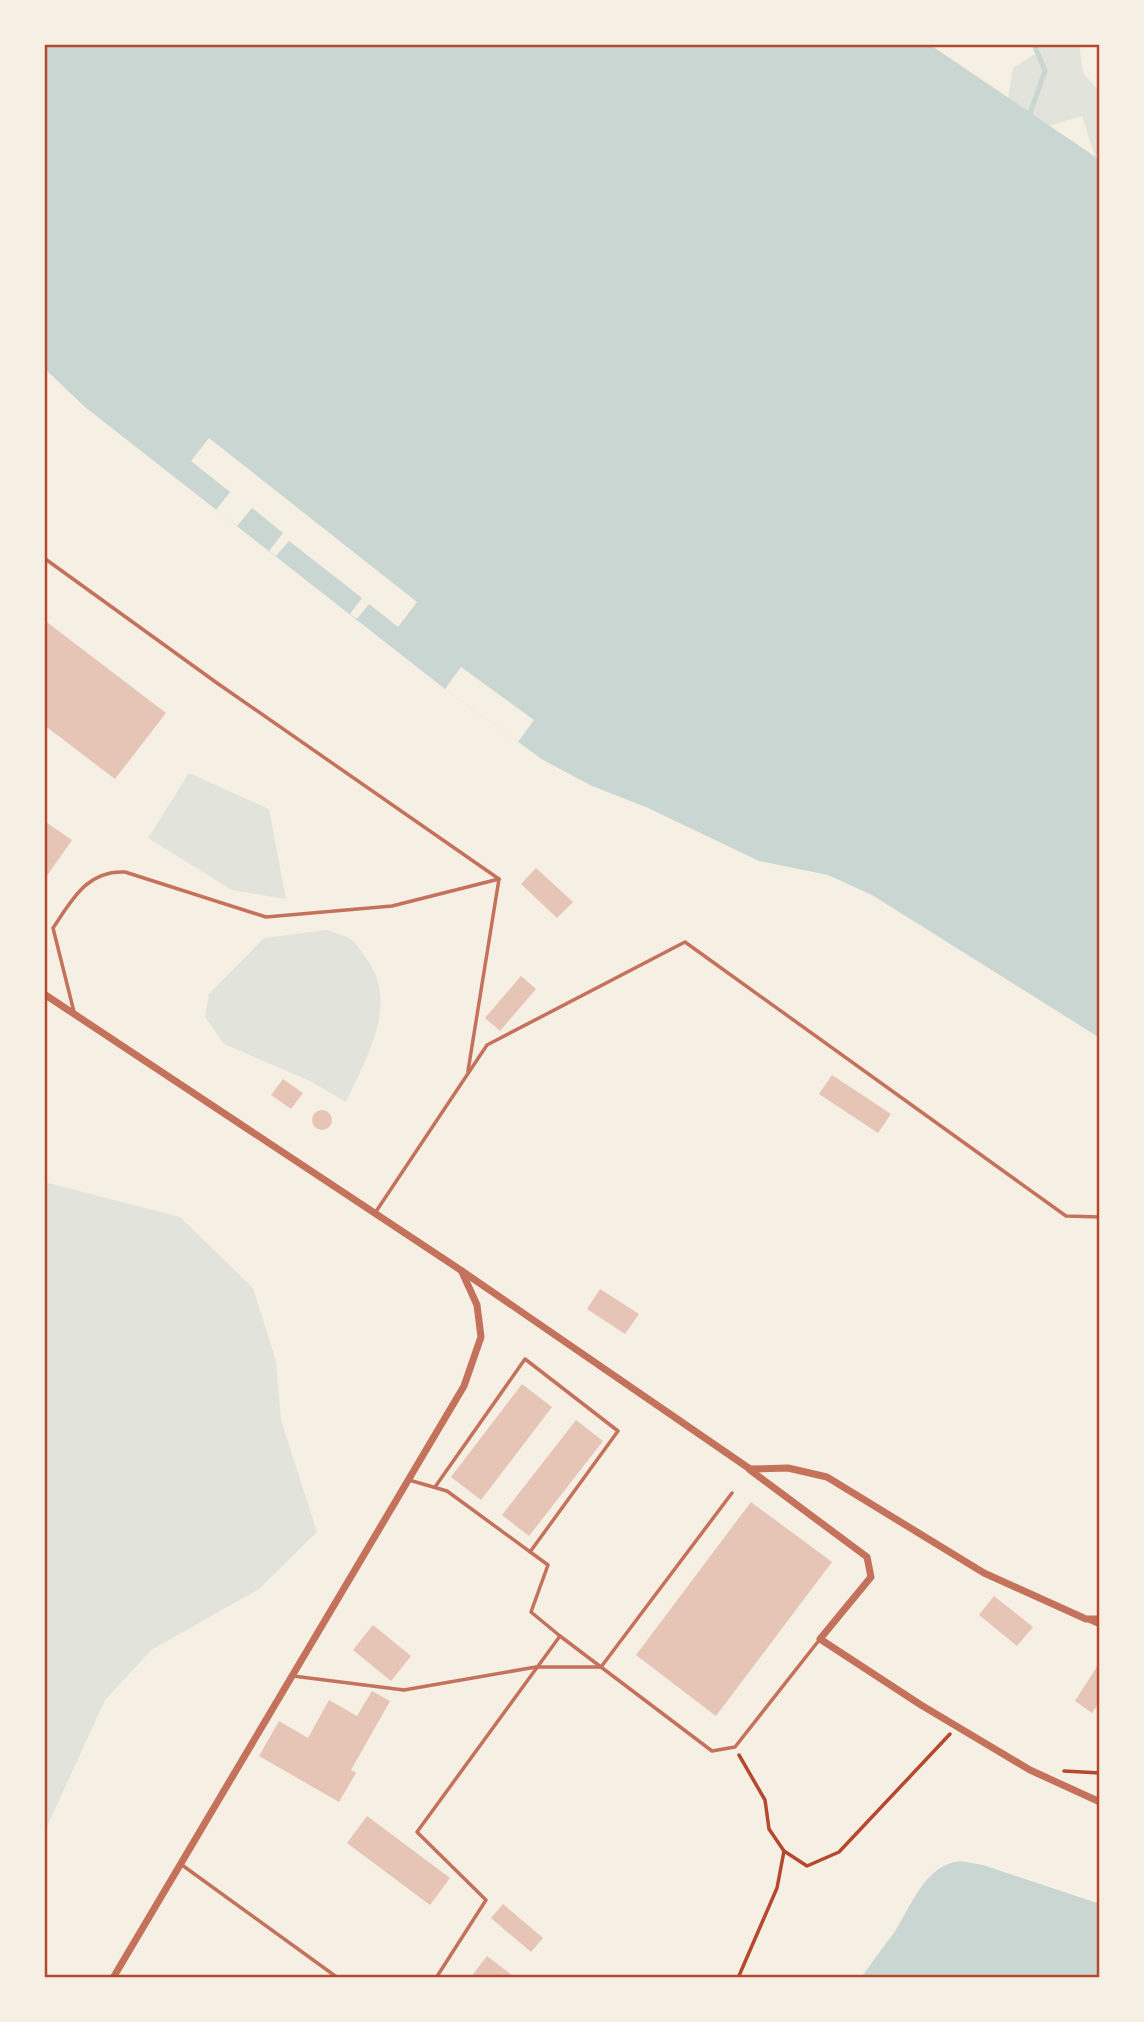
<svg xmlns="http://www.w3.org/2000/svg" width="1144" height="2022" font-family="'Roboto Serif',serif">
  <style>
    .green { fill: #e2e4dc }
    .water { fill: #c9d6d2 }
    .pier { fill: #f6efe4 }
    .lines { fill: none; stroke-linecap: round; stroke-linejoin: round }
    .stream { stroke: #c9d6d2; stroke-width: 5 }
    .building { fill: #e6c5b7 }
    .path { stroke: #b5482f; stroke-width: 3.5 }
    .service { stroke: #c5725c; stroke-width: 3.5 }
    .minor { stroke: #c5725c; stroke-width: 7 }
    .neatline { fill: none; stroke: #b5482f; stroke-width: 2.5 }
  </style>
  <rect width="100%" height="100%" fill="#f6efe4"/>
  <g class="green">
    <path d="M1035,44H1079L1083,73L1100,92V160L1095,157L1082,116L1049,126L1008,99L1013,68L1040,51Z"/>
    <path d="M189,773L269,809L286,899L232,890L148,838Z"/>
    <path d="M327,930C355,939 352,938 368,961C399,1005 365,1060 346,1102L310,1081L224,1044L205,1017L209,994L264,938Z"/>
    <path d="M44,1182L180,1217L253,1288L276,1361L281,1420L317,1532L259,1589L151,1650L105,1700L44,1833Z"/>
  </g>
  <g class="water">
    <path d="M44,44H929L1100,160V1038L872,895L828,875L759,861L646,807L592,786L543,760L445,689L85,407L44,368Z"/>
    <path d="M960,1861L983,1865L1100,1904V1978H861C871,1963 882,1949 893,1934C911,1908 924,1865 960,1861Z"/>
  </g>
  <g class="pier">
    <path d="M209,438L417,602L398,627L369,604L357,619L350,614L362,598L289,541L276,556L269,551L283,533L252,508L237,526L216,510L230,492L191,461Z"/>
    <path d="M461,667L534,720L518,742L445,689Z"/>
  </g>
  <g class="lines">
    <path class="stream" d="M1028,119L1045,71L1034,44"/>
  </g>
  <g class="building">
    <path d="M44,620L166,713L115,779L44,725Z"/>
    <path d="M44,821L72,840L44,880Z"/>
    <path d="M536,868L573,902L557,918L521,884Z"/>
    <path d="M521,976L536,989L500,1031L485,1018Z"/>
    <path d="M832,1075L891,1114L878,1133L819,1094Z"/>
    <path d="M283,1079L303,1093L291,1109L271,1095Z"/>
    <circle cx="322" cy="1120" r="10"/>
    <path d="M600,1289L639,1314L625,1334L587,1309Z"/>
    <path d="M522,1384L552,1407L481,1500L451,1477Z"/>
    <path d="M576,1420L603,1441L529,1536L502,1515Z"/>
    <path d="M751,1502L832,1562L716,1716L636,1655Z"/>
    <path d="M994,1596L1033,1627L1017,1646L979,1615Z"/>
    <path d="M373,1625L411,1656L391,1681L353,1650Z"/>
    <path d="M1100,1662V1701L1092,1713L1075,1701Z"/>
    <path d="M372,1691L390,1701L351,1770L356,1773L339,1802L259,1756L279,1721L308,1738L329,1700L357,1716Z"/>
    <path d="M367,1816L450,1878L430,1905L347,1843Z"/>
    <path d="M503,1904L543,1938L531,1952L491,1918Z"/>
    <path d="M487,1956L516,1978H470Z"/>
  </g>
  <g class="lines">
    <g class="path">
      <path d="M739,1755L765,1800L769,1829L784,1851L807,1866L839,1852L950,1734"/>
      <path d="M1064,1771L1100,1773"/>
      <path d="M738,1978L777,1888L784,1851"/>
    </g>
    <g class="service">
      <path d="M44,558L217,683L499,879L468,1071"/>
      <path d="M74,1012L53,928C72,900 87,870 125,872L266,917L392,906L499,879"/>
      <path d="M375,1213L487,1045L685,942L1066,1216L1100,1217"/>
      <path d="M409,1480L447,1491L548,1565L531,1612L560,1636"/>
      <path d="M435,1487L525,1359L618,1431L530,1552"/>
      <path d="M1089,1621L1100,1626"/>
      <path d="M293,1676L404,1690L536,1667H601L732,1493"/>
      <path d="M182,1865L338,1978"/>
      <path d="M436,1978L486,1900L417,1832L560,1636L712,1751L735,1747L820,1639"/>
    </g>
    <g class="minor">
      <path d="M44,994L462,1271L750,1469L788,1468L827,1477L984,1573L1086,1619H1100"/>
      <path d="M750,1470L867,1557L871,1577L820,1639L921,1705L1030,1770L1100,1802"/>
      <path d="M113,1978L464,1386L481,1337L477,1305L462,1272"/>
    </g>
  </g>
  <rect width="1144" height="2022" fill="none" stroke="#f6efe4" stroke-width="91"/>
  <rect x="46" y="46" width="1052" height="1930" class="neatline"/>
</svg>
